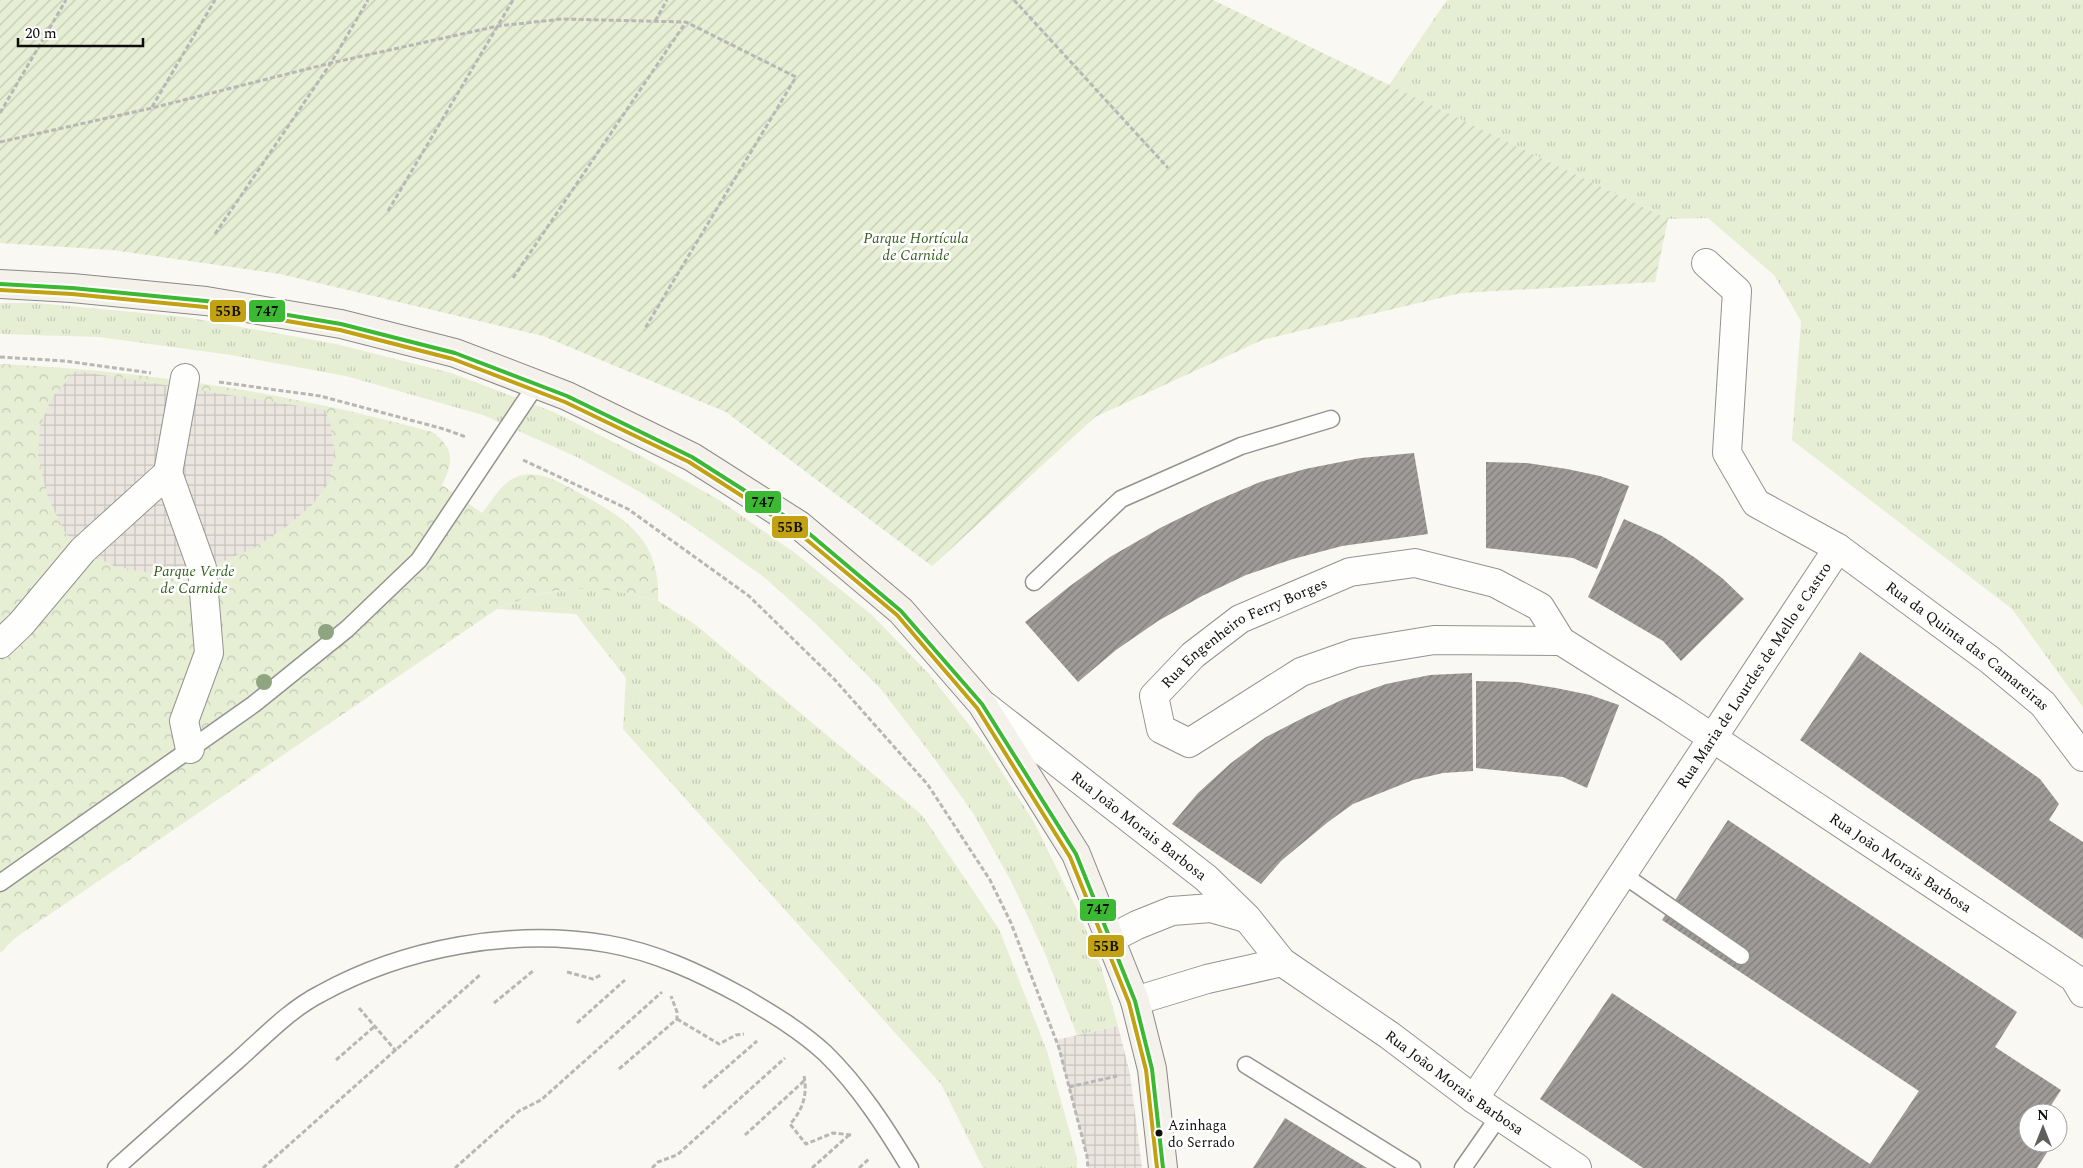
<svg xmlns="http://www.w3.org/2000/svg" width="2083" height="1168" font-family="Spectral,serif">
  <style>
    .grass { fill: url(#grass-tufts) }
    .park { fill: url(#park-crowns) }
    .garden { fill: url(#garden-furrows) }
    .plaza { fill: url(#plaza-grid) }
    .building { fill: url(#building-hatch) }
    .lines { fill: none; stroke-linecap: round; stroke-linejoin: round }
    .lane-casing { stroke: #949390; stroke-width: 19 }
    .street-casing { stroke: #949390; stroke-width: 30 }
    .secondary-casing { stroke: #8a8987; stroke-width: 30 }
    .path { stroke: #b8b7b6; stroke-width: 3; stroke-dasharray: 5 2.5; stroke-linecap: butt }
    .lane { stroke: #fefefd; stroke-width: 16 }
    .street { stroke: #fefefd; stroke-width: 28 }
    .secondary { stroke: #f4f1ea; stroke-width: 28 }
    .bus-1-casing { stroke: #fff; stroke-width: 8 }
    .bus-2-casing { stroke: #fff; stroke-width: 8 }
    .bus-1 { stroke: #3cb932; stroke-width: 4 }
    .bus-2 { stroke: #c2a112; stroke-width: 4 }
    .tree { fill: #8fa480 }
    .bus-dot { fill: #0d0d0d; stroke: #fff; stroke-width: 2 }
    .labels { text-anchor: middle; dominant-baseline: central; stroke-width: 5; stroke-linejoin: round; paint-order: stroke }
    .bus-label { font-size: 14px; fill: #0d0d0d; stroke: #fff; text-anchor: start }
    .park-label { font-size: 15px; font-style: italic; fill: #376023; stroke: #fff }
    .street-label { font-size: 15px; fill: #0d0d0d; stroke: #fff }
    .line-badge { stroke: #fff; stroke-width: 2 }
    .pale-badge-label { font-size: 14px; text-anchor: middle; font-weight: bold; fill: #111 }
  </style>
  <defs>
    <pattern id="grass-tufts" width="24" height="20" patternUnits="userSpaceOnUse" patternTransform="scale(1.25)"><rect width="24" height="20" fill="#e6eed4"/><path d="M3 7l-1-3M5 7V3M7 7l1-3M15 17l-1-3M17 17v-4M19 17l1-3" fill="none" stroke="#c4cbb5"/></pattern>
    <pattern id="park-crowns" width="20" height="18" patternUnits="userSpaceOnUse" patternTransform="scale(1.25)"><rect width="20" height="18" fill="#e6eed4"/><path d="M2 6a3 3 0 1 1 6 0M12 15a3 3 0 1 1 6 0" fill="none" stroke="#c4cbb5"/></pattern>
    <pattern id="garden-furrows" width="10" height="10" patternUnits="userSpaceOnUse" patternTransform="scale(1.25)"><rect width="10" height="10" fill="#e6eed4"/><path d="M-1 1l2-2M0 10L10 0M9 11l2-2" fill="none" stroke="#c4cbb5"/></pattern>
    <pattern id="plaza-grid" width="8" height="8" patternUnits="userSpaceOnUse" patternTransform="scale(1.25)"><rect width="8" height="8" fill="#eae6df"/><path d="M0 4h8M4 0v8" fill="none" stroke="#c8c4be"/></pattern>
    <pattern id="building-hatch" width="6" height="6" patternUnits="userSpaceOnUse" patternTransform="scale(1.25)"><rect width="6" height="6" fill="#9e9b98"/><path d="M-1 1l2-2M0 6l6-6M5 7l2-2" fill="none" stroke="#7f7d7a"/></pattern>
  </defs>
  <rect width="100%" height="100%" fill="#faf8f2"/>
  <g class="grass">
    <path d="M1447,0H2083V707L2012,609L1792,440L1801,321L1774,275L1708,218L1668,219L1389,85Z"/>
    <path d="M0,303H36L185,317L336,344L451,373L554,412L643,457L719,500L795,553L872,615L930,675L984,744L1034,822L1082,920L1101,967L1118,1026L1077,1035L1044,951L1011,881L973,813L931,754L880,688L815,623L765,578L701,532L640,492L579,458L483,415L346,376L231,355L99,337L0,334Z"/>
    <path d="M584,588L608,589L658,601L696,625L922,815L999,929L1047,1051L1077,1158V1168H983L941,1084L623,729L626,678L576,614L497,609C529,596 549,591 584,588Z"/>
  </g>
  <path class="park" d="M0,364C146,371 291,393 432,432C454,447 454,462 442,485L482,513C493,500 501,482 519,476C539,470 557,481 574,490C623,517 661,537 658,601C593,584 560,583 497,609L15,938L0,953Z"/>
  <path class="garden" d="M0,0H1213L1668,219L1655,282L1461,293L1262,340L1095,417L932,566L726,412L543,336L280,274L113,250L0,243Z"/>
  <g class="plaza">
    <path d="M76,371L325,410L330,423L335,454L329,482L312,505L287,526L254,548L216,564L160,575L114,566L83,550L66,534L48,498L38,456L40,427L51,399Z"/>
    <path d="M1118,1026L1130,1074L1142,1168H1088L1087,1156L1056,1040Z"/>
  </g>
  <g class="building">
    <path d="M1414,453L1428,534L1342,546L1293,559L1246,575L1202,596L1158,621L1116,650L1078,682L1025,622L1070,586L1110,557L1162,527L1211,503L1260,482L1305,469L1361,458Z"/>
    <path d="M1486,462L1527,463L1567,469L1600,476L1629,486L1597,569L1573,558L1486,548Z"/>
    <path d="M1624,519L1662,536L1694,557L1722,578L1744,599L1681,661L1663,641L1588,597Z"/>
    <path d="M1860,652L2040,779L2059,804L2049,820L2083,842V939L1800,740Z"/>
    <path d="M1472,673L1473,771L1443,773L1413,780L1353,804L1328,822L1281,861L1261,884L1172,824L1198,793L1231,763L1266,737L1305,717L1344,699L1386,684L1430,675Z"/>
    <path d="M1476,681L1518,682L1556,688L1590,695L1619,705L1587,788L1563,777L1476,768Z"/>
    <path d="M1728,820L2017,1012L1995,1047L2061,1090L2048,1110L2053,1113H2028V1143H2053L2037,1168H1643L1540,1099L1612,993L1870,1164L1919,1091L1662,920Z"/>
    <path d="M2058,1116L2067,1122L2058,1136Z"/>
    <path d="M1285,1118L1367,1168H1253Z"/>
  </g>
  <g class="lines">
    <defs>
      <g id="lane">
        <path d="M1034,582L1121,499L1241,446L1331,419"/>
        <path d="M1622,874L1741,956"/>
        <path d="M0,883L254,704L347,629L419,560L536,385"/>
        <path d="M1246,1065L1412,1168"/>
        <path d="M116,1168C156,1132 197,1096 238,1060C264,1037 289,1010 320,994C405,947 512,928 608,944C655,952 700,973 742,996C771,1013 800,1030 825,1053C859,1086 886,1128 910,1168"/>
        <path d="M1463,1168L1500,1115"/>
      </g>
      <g id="street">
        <path id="s1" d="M1706,263L1737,291L1727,453L1756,503L1838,548L1990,660L2043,704L2083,757"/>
        <path d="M168,473L185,378"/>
        <path id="s2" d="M1561,641L1434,640L1355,653L1301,672L1189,743L1161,729L1154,696L1193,655L1240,619L1350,572L1415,563L1495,583L1540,607L1561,641L1669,709L2074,978L2083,993"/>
        <path d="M0,644L21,624L83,550L168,473L202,568L209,653L184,721L190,749"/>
        <path id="s3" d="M985,706L1206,878L1247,918L1282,962L1389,1035L1474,1099L1577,1168"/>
        <path d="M1110,939L1137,925L1172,911L1211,908L1246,918"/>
        <path d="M1135,1001L1207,979L1282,962"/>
        <path id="s4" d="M1474,1099L1838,548"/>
      </g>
      <path id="secondary" d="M0,284L72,288L206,301L341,324L455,353L567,396L692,457L799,525L901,611L982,704L1076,854L1135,1001L1152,1069L1163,1168"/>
    </defs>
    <use href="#lane" class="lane-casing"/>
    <use href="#street" class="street-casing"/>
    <use href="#secondary" class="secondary-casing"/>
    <g class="path">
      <path d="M1014,0L1168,168"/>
      <path d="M655,21L667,0"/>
      <path d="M152,107L215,0"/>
      <path d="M0,113L66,0"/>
      <path d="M0,142L152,108L331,63L498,26L562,19L686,22L796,77L644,330"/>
      <path d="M388,211L513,0"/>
      <path d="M215,234L331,63L368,0"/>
      <path d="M513,278L686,22"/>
      <path d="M0,357L65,361L151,373"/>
      <path d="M219,382L320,396L444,429L466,437"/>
      <path d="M523,460L628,509L749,596L835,680L928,785L990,880L1011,923L1059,1048L1087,1156L1088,1168"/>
      <path d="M567,972L593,979L601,975"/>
      <path d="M494,1003L533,971"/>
      <path d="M359,1008L396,1051"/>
      <path d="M677,1019L719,1044L736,1035L744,1034"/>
      <path d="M577,1023L625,980"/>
      <path d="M336,1060L375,1026"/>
      <path d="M619,1069L677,1019V1012L671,996"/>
      <path d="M804,1076C808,1095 802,1111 790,1124L806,1144L833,1133L852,1135"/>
      <path d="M1069,1087L1117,1076"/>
      <path d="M703,1088L757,1041"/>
      <path d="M745,1135L805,1080"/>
      <path d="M263,1168L481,974"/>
      <path d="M455,1168L519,1111L541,1100L662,992"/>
      <path d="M652,1168L658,1162L677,1155L785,1058"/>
      <path d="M812,1168L849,1135"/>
      <path d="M859,1168L870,1158"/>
    </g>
    <use href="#lane" class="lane"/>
    <use href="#street" class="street"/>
    <use href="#secondary" class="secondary"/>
    <defs>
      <path id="bus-1" d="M0,284L72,288L206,301L341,324L455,353L567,396L692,457L799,525L901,611L982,704L1076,854L1135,1001L1152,1069L1163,1168"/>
      <path id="bus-2" d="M0,290L72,294L205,307L340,330L453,359L565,402L689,462L795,530L897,615L977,708L1070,857L1129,1003L1146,1070L1157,1168"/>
    </defs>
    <use href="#bus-1" class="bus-1-casing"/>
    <use href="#bus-2" class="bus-2-casing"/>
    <use href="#bus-1" class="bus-1"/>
    <use href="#bus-2" class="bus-2"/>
  </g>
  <g class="tree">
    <circle cx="326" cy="632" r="8"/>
    <circle cx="264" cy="682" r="8"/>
  </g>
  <circle class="bus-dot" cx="1159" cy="1133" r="4.5"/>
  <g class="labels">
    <g class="bus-label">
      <text x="1168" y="1125">Azinhaga<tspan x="1168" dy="17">do Serrado</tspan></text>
    </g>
    <g class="park-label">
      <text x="916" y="238">Parque Hortícula<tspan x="916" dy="17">de Carnide</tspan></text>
      <text x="194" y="571">Parque Verde<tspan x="194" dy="17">de Carnide</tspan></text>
    </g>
    <g class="street-label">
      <text stroke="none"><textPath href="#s2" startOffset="574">Rua Engenheiro Ferry Borges</textPath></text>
      <text stroke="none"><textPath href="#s1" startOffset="518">Rua da Quinta das Camareiras</textPath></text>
      <text stroke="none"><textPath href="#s4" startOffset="508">Rua Maria de Lourdes de Mello e Castro</textPath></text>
      <text stroke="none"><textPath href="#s3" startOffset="195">Rua João Morais Barbosa</textPath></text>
      <text stroke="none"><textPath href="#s2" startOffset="1342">Rua João Morais Barbosa</textPath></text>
      <text stroke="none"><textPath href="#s3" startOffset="604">Rua João Morais Barbosa</textPath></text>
    </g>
  </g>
  <g class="line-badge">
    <rect x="209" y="299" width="38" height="24" rx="5" fill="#c2a112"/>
    <rect x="248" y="299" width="38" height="24" rx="5" fill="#3cb932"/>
    <rect x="744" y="490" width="38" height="24" rx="5" fill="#3cb932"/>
    <rect x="771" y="515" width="38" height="24" rx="5" fill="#c2a112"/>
    <rect x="1079" y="898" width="38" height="24" rx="5" fill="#3cb932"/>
    <rect x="1087" y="934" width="38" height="24" rx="5" fill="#c2a112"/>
  </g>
  <g class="pale-badge-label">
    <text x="228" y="316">55B</text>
    <text x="267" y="316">747</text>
    <text x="763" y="507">747</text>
    <text x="790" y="532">55B</text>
    <text x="1098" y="914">747</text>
    <text x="1106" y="951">55B</text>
  </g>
  <g transform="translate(2043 1128)"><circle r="24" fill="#ffffff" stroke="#9e9e9e"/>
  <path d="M0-4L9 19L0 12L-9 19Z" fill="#605f5d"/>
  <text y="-8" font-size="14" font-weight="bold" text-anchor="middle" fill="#0d0d0d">N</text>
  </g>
  <path d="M18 38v8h125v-8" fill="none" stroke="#0d0d0d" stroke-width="2.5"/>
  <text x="25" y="38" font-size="15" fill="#0d0d0d" stroke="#ffffff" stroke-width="4" paint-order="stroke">20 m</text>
</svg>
